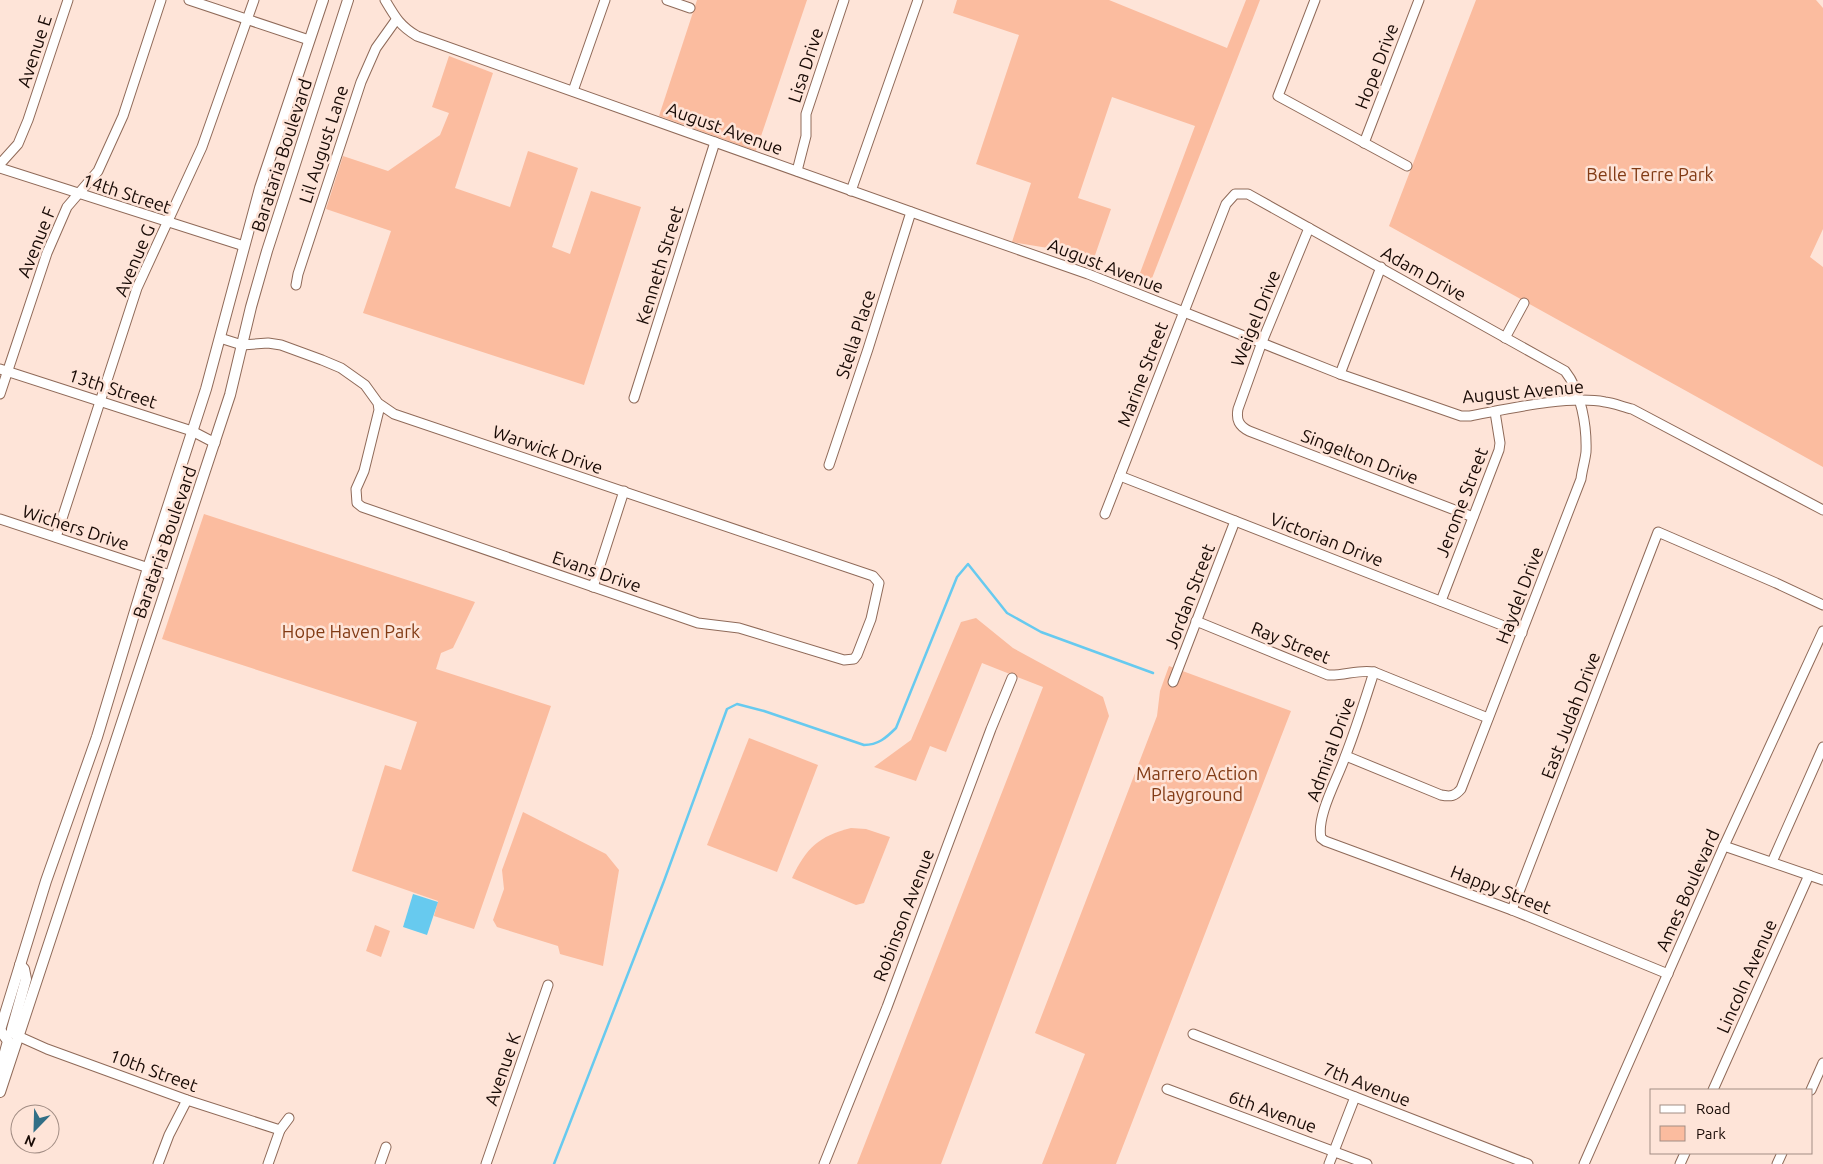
<svg xmlns="http://www.w3.org/2000/svg" width="1823" height="1164" font-family="Ubuntu,sans-serif">
  <style>
    .green { fill: #fbbc9f }
    .water { fill: #67caef }
    .lines { fill: none; stroke-linecap: round; stroke-linejoin: round }
    .stream { stroke: #67caef; stroke-width: 2.5 }
    .minor-casing { stroke: #8f6a59; stroke-width: 11 }
    .major-casing { stroke: #8f6a59; stroke-width: 12 }
    .minor { stroke: #fff; stroke-width: 9 }
    .major { stroke: #fff; stroke-width: 10 }
    .labels { text-anchor: middle; dominant-baseline: central; stroke-width: 5; stroke-linejoin: round; paint-order: stroke }
    .street-label { font-size: 18px; fill: #180a05; stroke: #fee4d8 }
    .park-label { font-size: 18px; fill: #823b15; stroke: #fee4d8 }
  </style>
  <rect width="100%" height="100%" fill="#fee4d8"/>
  <g class="green">
    <path d="M697,0H807L756,151L659,116Z"/>
    <path d="M957,0H1109L1227,48L1246,0H1260L1149,286L1137,281L1195,126L1112,97L1078,198L1111,209L1092,264L1048,248L1012,242L1031,183L976,164L1019,35L953,13Z"/>
    <path d="M1476,0H1816L1823,8V229L1810,257L1823,267V467L1389,226Z"/>
    <path d="M449,56L493,73L455,188L510,207L528,151L578,168L552,247L570,254L591,191L641,207L584,385L363,313L391,231L326,209L343,156L388,171L440,135L449,113L432,107Z"/>
    <path d="M204,514L475,602L453,648L441,653L436,669L551,706L474,929L434,916L438,901L352,871L385,765L401,770L417,722L162,639Z"/>
    <path d="M976,618L1013,648L1103,697L1109,716L941,1164H857L1043,687L982,663L946,752L930,746L916,781L874,767L911,740L961,622Z"/>
    <path d="M1169,666L1291,711L1116,1164H1042L1085,1054L1035,1033L1157,716L1160,691Z"/>
    <path d="M749,738L818,765L777,872L707,845Z"/>
    <path d="M523,812L606,854L619,870L603,966L560,954L558,946L497,927L493,920L504,889L502,870Z"/>
    <path d="M851,828L866,829L890,837L864,903L856,905L792,878C806,848 819,836 851,828Z"/>
    <path d="M375,925L390,931L381,957L366,951Z"/>
  </g>
  <path class="water" d="M413,894L438,902L427,935L403,927Z"/>
  <g class="lines">
    <path class="stream" d="M554,1164L664,881L727,709L737,704L764,711L864,745C878,745 886,738 896,728L957,577L968,564L1007,613L1041,632L1153,673"/>
    <defs>
      <g id="minor">
        <path d="M189,0L309,40"/>
        <path d="M385,0C395,17 400,26 417,36L945,224L1088,274L1340,374L1461,416H1470C1508,409 1568,395 1605,402C1614,403 1623,407 1632,409L1823,510"/>
        <path d="M667,0L690,8"/>
        <path d="M1315,0L1278,96L1407,166"/>
        <path d="M573,91L605,0"/>
        <path d="M1364,143L1419,0"/>
        <path d="M0,164L18,144L28,120L68,0"/>
        <path d="M0,168L244,246"/>
        <path d="M797,171L806,136V114L844,0"/>
        <path d="M851,191L918,0"/>
        <path d="M1309,228L1262,342L1238,409C1236,420 1239,426 1249,431L1473,517"/>
        <path d="M296,285L298,274L361,82L376,48L396,20"/>
        <path d="M220,338L242,345L268,343L281,345L322,360L341,368L365,385L378,403L394,414L873,576L879,583L871,619L857,655L854,659L844,660L739,628L698,623L362,507L357,503L356,489L364,471L379,410L378,403"/>
        <path d="M1505,338L1524,303"/>
        <path d="M0,369L192,431L215,443"/>
        <path d="M1340,374L1381,267"/>
        <path d="M0,394L47,253L67,207L98,171L123,116L161,0"/>
        <path d="M634,398L715,142"/>
        <path d="M829,465L868,349L911,212"/>
        <path d="M1120,476L1522,633"/>
        <path d="M1105,514L1226,204L1235,194H1248L1565,371C1581,391 1587,426 1586,452C1585,461 1582,470 1581,479L1461,789C1455,796 1451,797 1441,795L1346,756"/>
        <path d="M0,519L170,575"/>
        <path d="M56,537L137,288L202,147L254,0"/>
        <path d="M593,587L624,491"/>
        <path d="M1441,601L1499,450L1500,443L1495,412"/>
        <path d="M1196,621L1328,675C1344,676 1359,669 1374,672L1488,718"/>
        <path d="M1374,672C1365,700 1356,729 1345,757C1338,778 1316,816 1321,838L1325,841L1512,910L1668,974"/>
        <path d="M1173,682L1235,521"/>
        <path d="M1724,846L1823,880"/>
        <path d="M1772,862L1823,747"/>
        <path d="M1512,910L1658,532L1776,583L1823,605"/>
        <path d="M1193,1034L1528,1164"/>
        <path d="M18,1036L47,1049L187,1100L280,1130"/>
        <path d="M1167,1089L1367,1164"/>
        <path d="M1713,1090L1809,875"/>
        <path d="M1811,1090L1823,1063"/>
        <path d="M158,1164L169,1135L187,1100"/>
        <path d="M268,1164L280,1130L289,1118"/>
        <path d="M380,1164L386,1147"/>
        <path d="M486,1164L548,985"/>
        <path d="M824,1164L887,1007L991,729L1012,678"/>
        <path d="M1329,1164L1355,1097"/>
        <path d="M1584,1164L1724,846L1823,631"/>
        <path d="M1680,1164L1685,1153"/>
        <path d="M1777,1164L1782,1153"/>
      </g>
      <g id="major">
        <path d="M0,1030L46,881L97,737L148,568L206,389L260,188L323,0"/>
        <path d="M18,1036L12,1032V1029L26,979L24,969L20,965"/>
        <path d="M0,1071L8,1041L0,1030"/>
        <path d="M0,1092L230,395L251,307L267,251L348,0"/>
      </g>
    </defs>
    <use href="#minor" class="minor-casing"/>
    <use href="#major" class="major-casing"/>
    <use href="#minor" class="minor"/>
    <use href="#major" class="major"/>
  </g>
  <g class="labels">
    <g class="street-label">
      <text transform="translate(34 51) rotate(-72)">Avenue E</text>
      <text transform="translate(805 65) rotate(-72)">Lisa Drive</text>
      <text transform="translate(1376 66) rotate(-69)">Hope Drive</text>
      <text transform="translate(725 128) rotate(20)">August Avenue</text>
      <text transform="translate(323 144) rotate(-72)">Lil August Lane</text>
      <text transform="translate(281 155) rotate(-72)">Barataria Boulevard</text>
      <text transform="translate(127 193) rotate(18)">14th Street</text>
      <text transform="translate(36 242) rotate(-68)">Avenue F</text>
      <text transform="translate(134 260) rotate(-67)">Avenue G</text>
      <text transform="translate(659 265) rotate(-73)">Kenneth Street</text>
      <text transform="translate(1106 265) rotate(21)">August Avenue</text>
      <text transform="translate(1424 273) rotate(29)">Adam Drive</text>
      <text transform="translate(1255 318) rotate(-68)">Weigel Drive</text>
      <text transform="translate(855 334) rotate(-72)">Stella Place</text>
      <text transform="translate(1142 374) rotate(-69)">Marine Street</text>
      <text transform="translate(113 388) rotate(18)">13th Street</text>
      <text transform="translate(1523 391) rotate(-5)">August Avenue</text>
      <text transform="translate(548 449) rotate(19)">Warwick Drive</text>
      <text transform="translate(1360 456) rotate(21)">Singelton Drive</text>
      <text transform="translate(1461 502) rotate(-69)">Jerome Street</text>
      <text transform="translate(76 527) rotate(18)">Wichers Drive</text>
      <text transform="translate(1327 539) rotate(21)">Victorian Drive</text>
      <text transform="translate(164 542) rotate(-71)">Barataria Boulevard</text>
      <text transform="translate(597 571) rotate(19)">Evans Drive</text>
      <text transform="translate(1519 595) rotate(-69)">Haydel Drive</text>
      <text transform="translate(1189 596) rotate(-69)">Jordan Street</text>
      <text transform="translate(1291 642) rotate(22)">Ray Street</text>
      <text transform="translate(1570 715) rotate(-69)">East Judah Drive</text>
      <text transform="translate(1330 749) rotate(-70)">Admiral Drive</text>
      <text transform="translate(1501 889) rotate(21)">Happy Street</text>
      <text transform="translate(1687 890) rotate(-66)">Ames Boulevard</text>
      <text transform="translate(903 915) rotate(-69)">Robinson Avenue</text>
      <text transform="translate(1746 976) rotate(-66)">Lincoln Avenue</text>
      <text transform="translate(502 1069) rotate(-71)">Avenue K</text>
      <text transform="translate(154 1070) rotate(20)">10th Street</text>
      <text transform="translate(1367 1084) rotate(21)">7th Avenue</text>
      <text transform="translate(1273 1111) rotate(20)">6th Avenue</text>
    </g>
    <g class="park-label">
      <text x="1650" y="174">Belle Terre Park</text>
      <text x="351" y="631">Hope Haven Park</text>
      <text x="1197" y="773">Marrero Action<tspan x="1197" dy="21">Playground</tspan></text>
    </g>
  </g>
  <rect x="1650" y="1089" width="162" height="65" fill="#fee4d8" stroke="#a28d84"/>
  <rect x="1660" y="1105" width="25" height="8" fill="#ffffff" stroke="#a28d84"/>
  <text x="1696" y="1114" font-size="15" fill="#180a05">Road</text>
  <rect x="1660" y="1126" width="25" height="15" fill="#fbbc9f" stroke="#a28d84"/>
  <text x="1696" y="1139" font-size="15" fill="#180a05">Park</text>
  <g transform="translate(35 1129) rotate(203)"><circle r="24" fill="#fee4d8" stroke="#a28d84"/>
  <path d="M0-4L9 19L0 12L-9 19Z" fill="#326f86"/>
  <text y="-8" font-size="14" font-weight="bold" text-anchor="middle" fill="#180a05">N</text>
  </g>
</svg>
